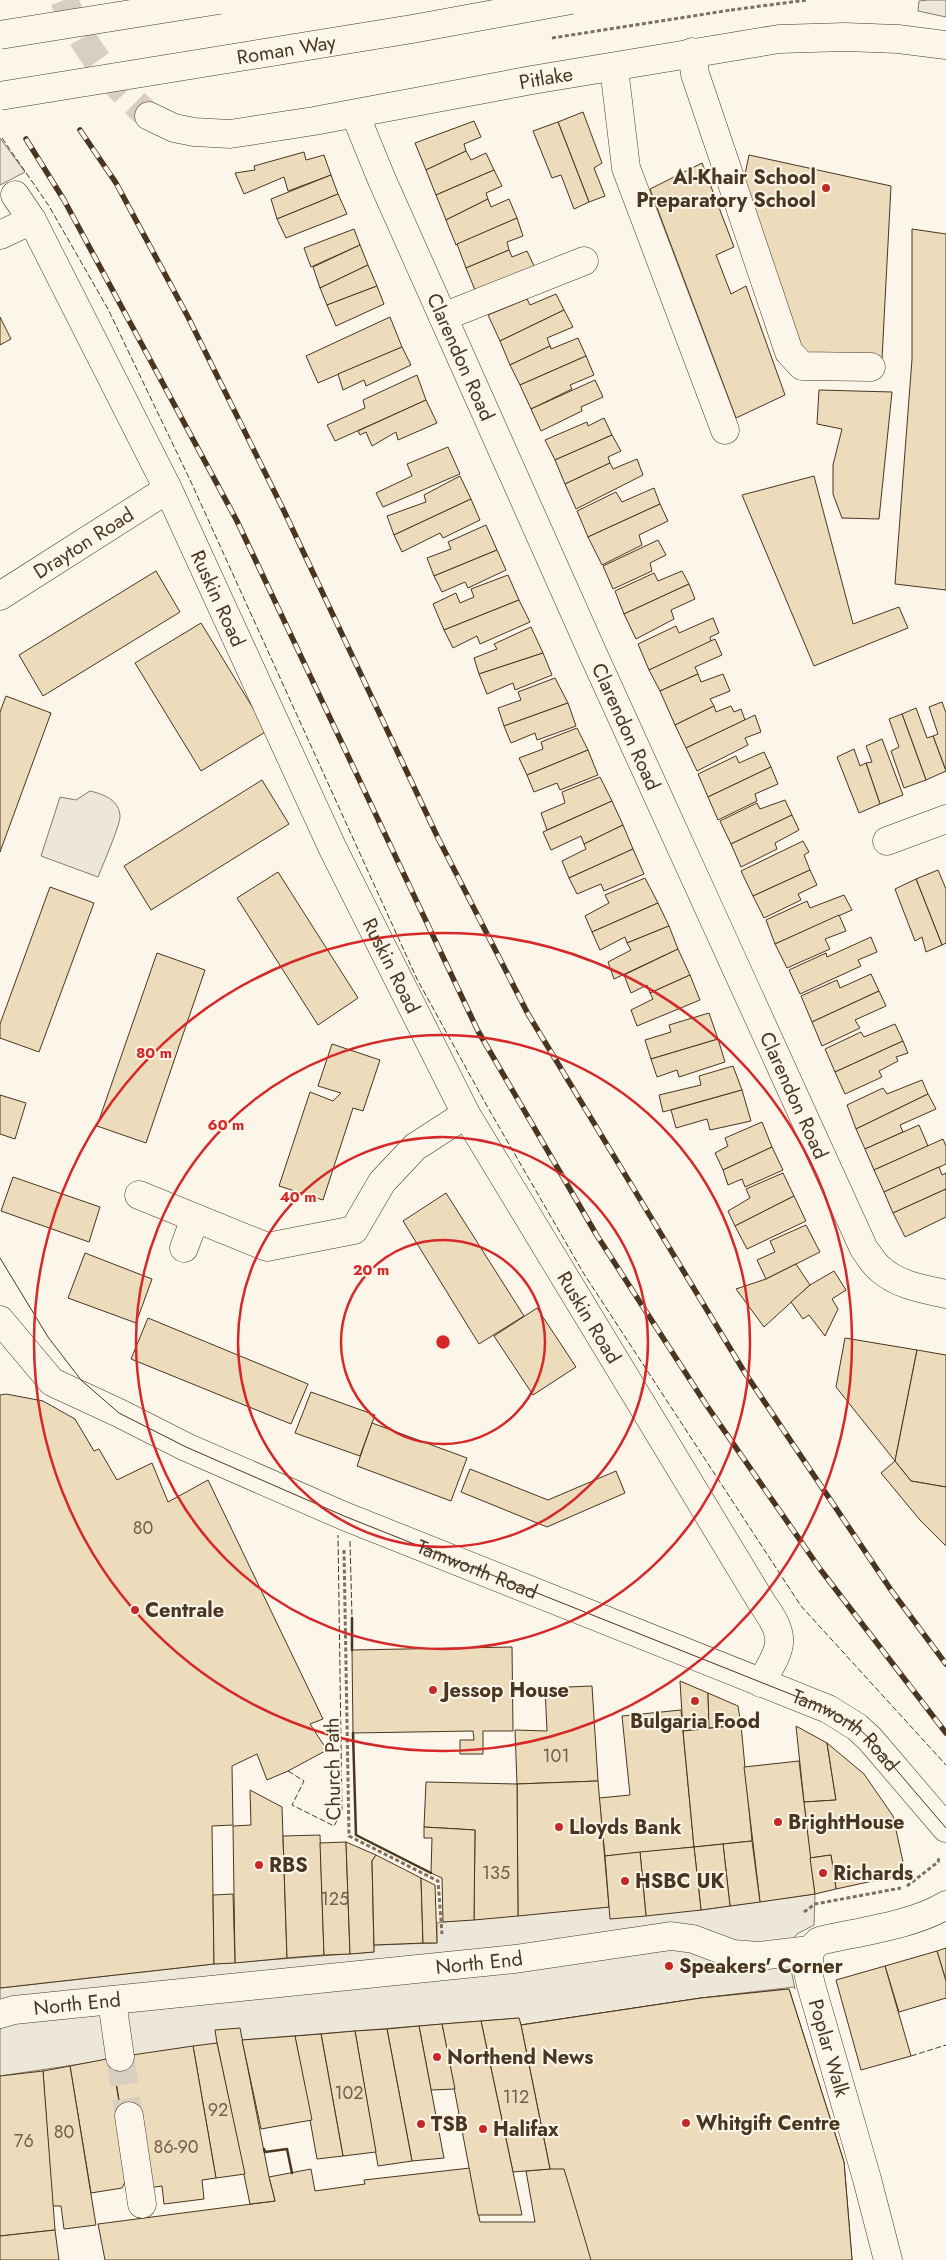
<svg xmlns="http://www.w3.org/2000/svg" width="946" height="2260" font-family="Jost,sans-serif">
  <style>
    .green { fill: #ede6d9; stroke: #887966 }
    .parking { fill: #ede7d9; stroke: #887966 }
    .building { fill: #ecdcbc; stroke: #4a3520 }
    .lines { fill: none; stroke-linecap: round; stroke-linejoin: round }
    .minor-tunnel { stroke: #d8cfc1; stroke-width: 28; stroke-dasharray: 28 14; stroke-linecap: butt }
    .minor-casing { stroke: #4a3520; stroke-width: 29 }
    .path { stroke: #7f6f5c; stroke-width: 3; stroke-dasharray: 4 2.5; stroke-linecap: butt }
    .minor { stroke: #fbf6e9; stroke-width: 28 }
    .tram { stroke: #4a3520; stroke-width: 1 }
    .rail-casing { stroke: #4a3520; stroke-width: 5.5 }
    .rail { stroke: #fbf6e9; stroke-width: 4; stroke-dasharray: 11; stroke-linecap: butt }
    .major-bridge-casing { stroke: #4a3520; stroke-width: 29; stroke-linecap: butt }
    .path-bridge { stroke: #7f6f5c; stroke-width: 3; stroke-dasharray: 4 2.5; stroke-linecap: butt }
    .major-bridge { stroke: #fbf6e9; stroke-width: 28 }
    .fence { stroke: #4a3520; stroke-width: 1; stroke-dasharray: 6 2.5; stroke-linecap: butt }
    .wall { stroke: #4a3520; stroke-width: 2.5 }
    .ring { fill: none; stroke: #d62828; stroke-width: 2.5 }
    .poi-dot { fill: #c62828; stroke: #fbf6e9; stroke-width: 2 }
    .labels { text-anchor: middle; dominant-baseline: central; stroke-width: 4; stroke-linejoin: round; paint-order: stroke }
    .number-label { font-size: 18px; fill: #725f47 }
    .street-label { font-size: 20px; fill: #4a3520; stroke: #fbf6e9 }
    .poi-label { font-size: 20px; font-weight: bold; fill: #4a3520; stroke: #fbf6e9; text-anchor: start }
    .centre { fill: #d62828; stroke: #fbf6e9; stroke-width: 2.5 }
    .ring-label { font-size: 15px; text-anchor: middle; font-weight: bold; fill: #d62828; stroke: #fbf6e9; stroke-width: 4; stroke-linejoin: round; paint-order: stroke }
  </style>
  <rect width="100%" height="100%" fill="#fbf6e9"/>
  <g class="green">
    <path d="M928,0H946V17L918,11L919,1Z"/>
    <path d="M0,138L25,172L0,185Z"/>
    <path d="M90,791C103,794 120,800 120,817C120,825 102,867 98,877L41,856L60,797L76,800Z"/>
  </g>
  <path class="parking" d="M815,1894L814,1925L797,1934L789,1944V1960L795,1989L794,1987L701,1998L521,2025L519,2018L242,2040L0,2076V1988L214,1964L374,1952V1945L437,1943V1923L443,1922L609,1907L701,1910Z"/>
  <g class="building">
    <path d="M583,112L602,163L594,168L605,196L589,202L558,122Z"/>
    <path d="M474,121L481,137L464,144L466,151L426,170L415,143Z"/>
    <path d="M558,122L589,202L574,209L561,175L552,178L533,131Z"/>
    <path d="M466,151L471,160L486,153L494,170L436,195L426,170Z"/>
    <path d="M304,152L306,160L324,155L331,175L288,191L284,177L244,194L235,173L255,170L254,166Z"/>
    <path d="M749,155L891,186L882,359L799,355L743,184Z"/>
    <path d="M702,163L734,247L716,255L731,294L746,286L785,395L736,418L650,189Z"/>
    <path d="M494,170L502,186L486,193L488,199L446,220L436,195Z"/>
    <path d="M331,175L338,194L277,219L271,199Z"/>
    <path d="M338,194L347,214L286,238L277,219Z"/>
    <path d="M488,199L491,207L509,199L517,218L456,245L446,220Z"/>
    <path d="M517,218L523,236L507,242L509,250L466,268L457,244Z"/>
    <path d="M354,229L360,245L311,267L304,248Z"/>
    <path d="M912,229L946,234V590L895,584L912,359Z"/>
    <path d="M360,245L368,265L320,288L313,267Z"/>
    <path d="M509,250L512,257L527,251L535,268L477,295L466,268Z"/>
    <path d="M368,265L377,286L327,305L320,288Z"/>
    <path d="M377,286L384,304L336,326L327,305Z"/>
    <path d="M556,294L564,310L500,341L488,315L527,299L530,305Z"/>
    <path d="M564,310L573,327L547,338L550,346L510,365L500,341Z"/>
    <path d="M0,317L11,339L0,345Z"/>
    <path d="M390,317L402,347L318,383L306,356Z"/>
    <path d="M578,338L586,356L520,385L510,365L550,346L551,349Z"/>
    <path d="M402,347L411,365L366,386L364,380L343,390L338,374Z"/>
    <path d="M586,356L594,375L570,385L572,389L531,409L520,385Z"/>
    <path d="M417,375L426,400L335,441L327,425L365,408L363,400Z"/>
    <path d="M595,380L603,397L581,407L582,411L541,431L531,409Z"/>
    <path d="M819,390L892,392L879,519L842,518L833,494V465L842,429L817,424Z"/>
    <path d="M426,400L437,423L398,440L396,432L372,446L366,432L360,435L358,431Z"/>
    <path d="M604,418L612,435L555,460L545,440L587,422L588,426Z"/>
    <path d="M612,435L621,451L608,457L610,463L565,484L555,460Z"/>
    <path d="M448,447L460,474L383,507L376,493L412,476L407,464Z"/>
    <path d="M637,459L643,475L576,509L565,484L610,463L613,469Z"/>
    <path d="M460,476L471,499L394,535L387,516L426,502L424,495Z"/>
    <path d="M814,476L853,624L899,607L908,628L814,666L742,495Z"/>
    <path d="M654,488L660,504L588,537L577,511L616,492L622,502Z"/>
    <path d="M471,499L480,520L443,538L440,533L402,552L394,535Z"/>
    <path d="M660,504L668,521L639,535L642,545L602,565L588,537Z"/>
    <path d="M486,525L497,550L434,576L427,558L451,549L448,542Z"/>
    <path d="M658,540L666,555L650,563L652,571L613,589L603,566Z"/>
    <path d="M497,550L506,570L468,588L465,582L442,592L434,576Z"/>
    <path d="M156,571L180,612L43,696L19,655Z"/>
    <path d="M682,571L689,584L624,614L615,591L654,573L658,581Z"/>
    <path d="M508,575L519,600L444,630L433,604L456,593L460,603L474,597L471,589Z"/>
    <path d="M689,584L695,599L671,610L674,619L636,639L624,614Z"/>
    <path d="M519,600L530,622L480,644L477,636L453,648L444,630Z"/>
    <path d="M713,618L719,633L710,637L711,642L649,670L638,644L676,626L679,633Z"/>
    <path d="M201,623L267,731L201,771L135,663Z"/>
    <path d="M531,627L543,653L479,674L474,658L497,649L494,644Z"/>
    <path d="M715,639L722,655L695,667L698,674L660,691L649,670Z"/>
    <path d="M543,653L552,675L515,690L513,683L487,694L479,674Z"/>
    <path d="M698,674L701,682L723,674L730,691L710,699L714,706L675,725L660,691Z"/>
    <path d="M555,678L568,703L504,726L498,708L521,700L518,692Z"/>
    <path d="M6,696L51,713L0,852V712Z"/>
    <path d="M942,702L946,713V771L933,736L938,734L929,707Z"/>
    <path d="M568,703L576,726L537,740L535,733L511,743L504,726Z"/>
    <path d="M714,706L716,712L731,706L734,712L741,709L745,720L686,748L675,725Z"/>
    <path d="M916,708L927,738L933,736L946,771L926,780L902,714Z"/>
    <path d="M902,714L926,780L904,788L891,751L899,747L889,719Z"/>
    <path d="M755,715L761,732L745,738L748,745L697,771L686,748Z"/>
    <path d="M577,728L588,750L527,775L519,758L543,749L541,742Z"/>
    <path d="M882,739L903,795L880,804L866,763L872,762L866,746Z"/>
    <path d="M854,749L860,766L866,763L880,804L859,813L837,757Z"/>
    <path d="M588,750L598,775L560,790L557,783L534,792L527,775Z"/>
    <path d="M764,752L771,767L708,797L698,774L736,756L739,763Z"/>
    <path d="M771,767L778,784L755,794L757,801L718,820L708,797Z"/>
    <path d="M600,777L612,801L547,830L541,813L565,803L562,792Z"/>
    <path d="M262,780L289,824L151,910L124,866Z"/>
    <path d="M785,800L792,815L731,844L720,821L757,803L760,809Z"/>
    <path d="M612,801L623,825L584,844L581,836L551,850L543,832Z"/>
    <path d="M792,815L799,830L775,843L777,849L741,867L731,844Z"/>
    <path d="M623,825L633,849L569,878L562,861L586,849L584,844Z"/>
    <path d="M803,841L809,852L804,855L810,870L753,896L741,871Z"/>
    <path d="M633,849L644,874L604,891L601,884L577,894L569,878Z"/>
    <path d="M810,870L817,885L798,894L801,900L764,918L753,896Z"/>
    <path d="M938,870L946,889V943L942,945L916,879Z"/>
    <path d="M278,872L358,998L318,1025L237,898Z"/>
    <path d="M645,878L658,903L592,932L585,916L609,903L605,895Z"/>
    <path d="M916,879L942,945L926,952L922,937L915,941L895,889Z"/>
    <path d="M50,887L94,903L39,1052L0,1038V1024Z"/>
    <path d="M844,895L852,910L775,944L766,920L807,901L810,908Z"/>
    <path d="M658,903L669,926L627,943L625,937L600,950L592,932Z"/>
    <path d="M839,915L846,931L825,939L830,949L787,968L775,944Z"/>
    <path d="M669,926L678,949L614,979L608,962L631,950L627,943Z"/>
    <path d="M871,937L877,952L858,960L861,966L800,994L789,970L826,953L827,957Z"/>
    <path d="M678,949L690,975L650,993L647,985L631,993L624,975Z"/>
    <path d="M157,953L205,970L146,1143L97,1126Z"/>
    <path d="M871,974L879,991L812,1022L801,996L837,980L840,988Z"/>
    <path d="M690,975L700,1000L637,1026L631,1010L653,999L650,993Z"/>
    <path d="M879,991L886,1006L855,1020L860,1028L822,1046L812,1022Z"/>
    <path d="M709,1013L718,1039L651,1059L645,1040L671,1032L669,1025Z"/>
    <path d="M895,1024L903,1041L835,1072L825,1049L861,1032L864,1037Z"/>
    <path d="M718,1039L725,1062L679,1077L677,1070L657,1077L651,1059Z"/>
    <path d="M903,1041L908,1053L896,1057L898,1061L879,1071L882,1077L845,1094L835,1072Z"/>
    <path d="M332,1044L380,1060L363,1111L353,1108L323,1200L279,1186L310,1092L333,1101L341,1093L318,1086Z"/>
    <path d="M733,1066L742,1090L663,1112L659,1095L701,1085L699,1076Z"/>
    <path d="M922,1080L928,1094L856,1129L847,1105L883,1088L887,1094Z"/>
    <path d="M742,1090L751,1121L710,1130L707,1119L676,1128L671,1110Z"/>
    <path d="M928,1094L936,1109L900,1125L903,1132L865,1149L856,1129Z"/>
    <path d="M0,1095L26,1103L15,1139L0,1134Z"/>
    <path d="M762,1122L772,1147L723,1170L715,1153L728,1146L725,1138Z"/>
    <path d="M919,1125L928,1146L874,1170L865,1149Z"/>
    <path d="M943,1139L946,1146V1164L884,1192L874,1170Z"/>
    <path d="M772,1147L783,1170L745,1187L742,1179L728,1185L723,1170Z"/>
    <path d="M939,1167L942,1175L946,1173V1189L893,1213L884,1192Z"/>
    <path d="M783,1173L794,1196L735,1226L728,1211L750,1198L746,1189Z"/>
    <path d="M13,1177L100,1207L89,1242L1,1211Z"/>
    <path d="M946,1189V1217L905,1237L893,1213Z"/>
    <path d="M446,1193L524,1316L479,1344L403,1221Z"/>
    <path d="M794,1196L806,1221L747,1249L735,1226Z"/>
    <path d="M806,1225L820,1252L766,1279L757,1260L775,1252L770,1241Z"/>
    <path d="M85,1253L152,1279L136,1323L68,1298Z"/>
    <path d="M796,1264L810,1285L764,1327L736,1289L766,1279Z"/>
    <path d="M834,1271L846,1290L832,1299L838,1309L825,1336L809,1315L803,1319L791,1302L810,1285Z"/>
    <path d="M537,1308L576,1367L533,1395L494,1336Z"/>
    <path d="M148,1318L308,1384L291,1424L131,1359Z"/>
    <path d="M845,1338L917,1350L895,1461L836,1387Z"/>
    <path d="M917,1350L946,1355V1487L911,1481L895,1461Z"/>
    <path d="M311,1392L375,1415L360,1456L295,1433Z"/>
    <path d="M6,1394L43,1401L75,1419L94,1451L99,1449L117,1480L152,1463L168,1502L208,1480L323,1719L310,1724L327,1750L288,1771L267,1780L257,1754L232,1766L233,1825L212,1826L214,1964L0,1988V1395Z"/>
    <path d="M372,1423L467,1458L451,1501L357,1466Z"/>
    <path d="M895,1461L911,1481L946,1487V1546L920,1520L881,1473Z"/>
    <path d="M470,1469L548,1500L616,1471L625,1493L547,1527L461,1492Z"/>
    <path d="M512,1647L513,1731H483V1754H460V1740H474L473,1731L353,1733L352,1650Z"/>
    <path d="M680,1681L708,1693L709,1728L683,1731Z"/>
    <path d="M592,1686L598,1781L517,1784L515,1730L547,1731L545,1688Z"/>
    <path d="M708,1693L738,1706L741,1725L709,1728Z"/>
    <path d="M681,1710L694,1847L605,1856L599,1798L630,1795L622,1716Z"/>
    <path d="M741,1725L752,1841L694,1847L683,1731Z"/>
    <path d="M796,1726L827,1743L836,1800L804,1802Z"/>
    <path d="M827,1743L864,1774L893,1816L903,1862L896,1876L836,1889L831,1855L810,1858L804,1802L836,1800Z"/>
    <path d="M799,1761L815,1894L760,1902L744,1767Z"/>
    <path d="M598,1781L609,1907L518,1916L517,1784Z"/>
    <path d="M426,1782L517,1784L518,1916L474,1920L475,1830L424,1827Z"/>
    <path d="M250,1790L282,1807L287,1958L235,1963L233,1826L251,1825Z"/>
    <path d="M424,1827L475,1830L474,1920L443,1922L442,1878L431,1873L432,1838H424Z"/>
    <path d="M320,1835L324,1955L287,1958L283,1836Z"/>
    <path d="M752,1841L760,1902L730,1906L723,1844Z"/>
    <path d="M346,1842L350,1954L324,1955L320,1843Z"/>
    <path d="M346,1842L376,1855L372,1861L374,1952L350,1954Z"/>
    <path d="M723,1844L730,1906L701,1910L694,1847Z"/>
    <path d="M694,1847L701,1910L646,1916L640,1852Z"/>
    <path d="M640,1852L646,1916L610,1919L605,1856Z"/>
    <path d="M376,1855L421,1878L423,1943L374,1945L372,1861Z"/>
    <path d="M831,1855L836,1889L815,1894L810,1858Z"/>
    <path d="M421,1878L435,1885L437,1943H423Z"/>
    <path d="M233,1894L235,1963L214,1964L213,1895Z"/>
    <path d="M946,1948V1981L937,1951Z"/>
    <path d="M937,1951L946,1981V1998L899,2012L885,1966Z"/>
    <path d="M885,1966L911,2056L861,2070L836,1980Z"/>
    <path d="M789,1989L844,2162L852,2260H105L98,2224L275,2201L269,2177L311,2169L315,2191L365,2184L364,2180L470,2168L480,2222H535L526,2171L550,2169L521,2025L701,1998Z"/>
    <path d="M789,1989L844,2162L852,2260H591L564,2169H550L521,2025L701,1998Z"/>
    <path d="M519,2018L521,2025L550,2169L513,2172L481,2021Z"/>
    <path d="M481,2021L513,2172L522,2215H478L442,2024Z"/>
    <path d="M442,2024L455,2089L431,2090L419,2026Z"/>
    <path d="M419,2026L444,2158L412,2161L387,2029Z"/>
    <path d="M240,2028L269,2177L275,2201L250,2204L217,2043L215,2030Z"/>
    <path d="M387,2029L412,2161L378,2166L355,2031Z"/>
    <path d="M355,2031L376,2152L343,2156L321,2034Z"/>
    <path d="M321,2034L343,2156L317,2159L295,2036Z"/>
    <path d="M295,2036L312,2120L261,2129L242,2040Z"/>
    <path d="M217,2043L245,2174L216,2178L193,2046Z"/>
    <path d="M193,2046L216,2178L202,2180L204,2199L164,2204L162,2186L148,2188L122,2117L112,2058Z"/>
    <path d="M112,2058L130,2172L122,2188L91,2193L70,2066Z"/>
    <path d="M70,2066L96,2225L64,2229L61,2206H52L43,2071Z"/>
    <path d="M43,2071L55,2230L0,2236V2076Z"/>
    <path d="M55,2230L59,2260H0V2236Z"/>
  </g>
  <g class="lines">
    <g class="minor-tunnel">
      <path d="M64,0C82,46 112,84 149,116"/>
      <path d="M120,2057L129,2116"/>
    </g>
    <defs>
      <g id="minor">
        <path d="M692,52L695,74L789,352L802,366L871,367"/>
        <path d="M614,68L626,168L725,430"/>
        <path id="s1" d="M355,114L382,180L594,656L864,1249C869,1255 873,1263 879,1268C897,1285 923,1289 946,1294"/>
        <path id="s2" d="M149,116L174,128L194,132L230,134L314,121L532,80L779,39L845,37L898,39L946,45"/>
        <path id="s3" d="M15,195L32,220L168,489L333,849L466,1114L762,1603C788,1639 782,1646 761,1683"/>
        <path d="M0,235L32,220"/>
        <path d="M443,317L584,261"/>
        <path id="s4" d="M0,596L168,489"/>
        <path d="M887,841L946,819"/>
        <path d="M139,1195L267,1247L354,1230L382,1182L415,1147L466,1114"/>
        <path d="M184,1248L195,1218"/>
        <path d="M0,1320L52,1382L119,1413L186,1447L344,1516L828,1709L857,1727L870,1739L946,1828"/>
        <path id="s5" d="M810,1950L808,1972L811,1985L867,2179L888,2260"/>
        <path d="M112,2001L120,2057"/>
        <path id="s6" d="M0,2014L14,2010L515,1959L671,1936L693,1939L733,1954L759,1956L810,1950L819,1941C857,1932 914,1925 946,1905"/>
        <path d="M129,2116L142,2204"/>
      </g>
    </defs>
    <use href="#minor" class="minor-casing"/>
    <g class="path">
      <path d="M731,10L807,0"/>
      <path d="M344,1550L349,1836L438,1881L442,1934"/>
      <path d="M907,1886L938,1862L939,1858"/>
      <path d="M804,1912L815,1904L901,1888"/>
    </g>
    <use href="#minor" class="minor"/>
    <path class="tram" id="s7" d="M0,1258L48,1337L81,1380L119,1413L186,1447L344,1516L828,1709L857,1727L870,1739L946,1828"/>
    <defs>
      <g id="rail">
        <path d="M80,130L116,183L188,317L284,511L438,838L528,1014L745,1373L891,1590L946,1664"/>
        <path d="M26,139L64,200L237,521L478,1031L596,1234L705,1403L820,1569L946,1733"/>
      </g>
    </defs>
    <use href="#rail" class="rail-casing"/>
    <use href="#rail" class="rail"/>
    <defs>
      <g id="major-bridge">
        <path d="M0,35L219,0"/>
        <path id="s8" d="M0,96L412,29L571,0"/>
      </g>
    </defs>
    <use href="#major-bridge" class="major-bridge-casing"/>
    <path class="path-bridge" d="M552,38L731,10"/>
    <use href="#major-bridge" class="major-bridge"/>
    <g class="fence">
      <path d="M2,138L49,206L108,309L191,482L417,979L487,1106L584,1274L801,1606L946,1765"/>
      <path d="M350,1541L352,1618"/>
      <path d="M288,1771L304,1781L292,1805L334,1826L342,1811L338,1535"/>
      <path d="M911,2056L946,2045"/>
    </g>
    <g class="wall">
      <path d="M352,1618V1650"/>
      <path d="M353,1733L356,1835L431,1873"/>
      <path d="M264,2149L265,2152L287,2149L292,2173"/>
    </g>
  </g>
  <g class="ring">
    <circle cx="443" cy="1342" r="102"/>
    <circle cx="443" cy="1342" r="205"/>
    <circle cx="443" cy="1342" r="307"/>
    <circle cx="443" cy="1342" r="409"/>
  </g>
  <g class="poi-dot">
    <circle cx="826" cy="188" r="5"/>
    <circle cx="135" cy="1610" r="5"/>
    <circle cx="433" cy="1690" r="5"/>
    <circle cx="695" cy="1701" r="5"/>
    <circle cx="778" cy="1822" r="5"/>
    <circle cx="559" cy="1827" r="5"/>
    <circle cx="259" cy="1865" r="5"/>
    <circle cx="823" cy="1873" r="5"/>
    <circle cx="625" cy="1881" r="5"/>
    <circle cx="669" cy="1966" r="5"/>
    <circle cx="437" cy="2057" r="5"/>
    <circle cx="686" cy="2123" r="5"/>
    <circle cx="421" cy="2124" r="5"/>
    <circle cx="483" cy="2129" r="5"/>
  </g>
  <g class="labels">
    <g class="number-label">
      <text x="143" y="1528">80</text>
      <text x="556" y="1756">101</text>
      <text x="496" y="1873">135</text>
      <text x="335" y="1899">125</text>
      <text x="349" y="2093">102</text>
      <text x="516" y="2097">112</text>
      <text x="218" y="2110">92</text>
      <text x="64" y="2132">80</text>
      <text x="24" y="2141">76</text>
      <text x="176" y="2147">86-90</text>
    </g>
    <g class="street-label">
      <text stroke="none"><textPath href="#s8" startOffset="290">Roman Way</textPath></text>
      <text stroke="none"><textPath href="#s2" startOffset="405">Pitlake</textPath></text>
      <text stroke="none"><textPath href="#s1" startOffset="265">Clarendon Road</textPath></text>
      <text stroke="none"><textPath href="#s4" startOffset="99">Drayton Road</textPath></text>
      <text stroke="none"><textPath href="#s3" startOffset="452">Ruskin Road</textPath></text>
      <text stroke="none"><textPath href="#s1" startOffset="670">Clarendon Road</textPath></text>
      <text stroke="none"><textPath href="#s3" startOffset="858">Ruskin Road</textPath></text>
      <text stroke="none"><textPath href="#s1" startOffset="1075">Clarendon Road</textPath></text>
      <text stroke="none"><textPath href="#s3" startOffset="1262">Ruskin Road</textPath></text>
      <text stroke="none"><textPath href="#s7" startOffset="588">Tamworth Road</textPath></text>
      <text stroke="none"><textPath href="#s7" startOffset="992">Tamworth Road</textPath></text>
      <text transform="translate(333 1769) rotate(-91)">Church Path</text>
      <text stroke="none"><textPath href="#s6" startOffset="482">North End</textPath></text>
      <text stroke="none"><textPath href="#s6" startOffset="78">North End</textPath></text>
      <text stroke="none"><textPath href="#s5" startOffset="101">Poplar Walk</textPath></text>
    </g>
    <g class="poi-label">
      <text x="816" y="177" text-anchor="end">Al-Khair School<tspan x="816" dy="23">Preparatory School</tspan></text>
      <text x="145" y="1610">Centrale</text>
      <text x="443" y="1690">Jessop House</text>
      <text x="695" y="1721" text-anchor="middle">Bulgaria Food</text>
      <text x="788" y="1822">BrightHouse</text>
      <text x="569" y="1827">Lloyds Bank</text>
      <text x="269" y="1865">RBS</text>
      <text x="833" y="1873">Richards</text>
      <text x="635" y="1881">HSBC UK</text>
      <text x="679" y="1966">Speakers' Corner</text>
      <text x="447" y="2057">Northend News</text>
      <text x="696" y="2123">Whitgift Centre</text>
      <text x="431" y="2124">TSB</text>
      <text x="493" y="2129">Halifax</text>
    </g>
  </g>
  <circle cx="443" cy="1342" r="8" class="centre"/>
  <g class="ring-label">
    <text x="154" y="1058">80 m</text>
    <text x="226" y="1130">60 m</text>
    <text x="298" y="1202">40 m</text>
    <text x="371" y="1275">20 m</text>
  </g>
</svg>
